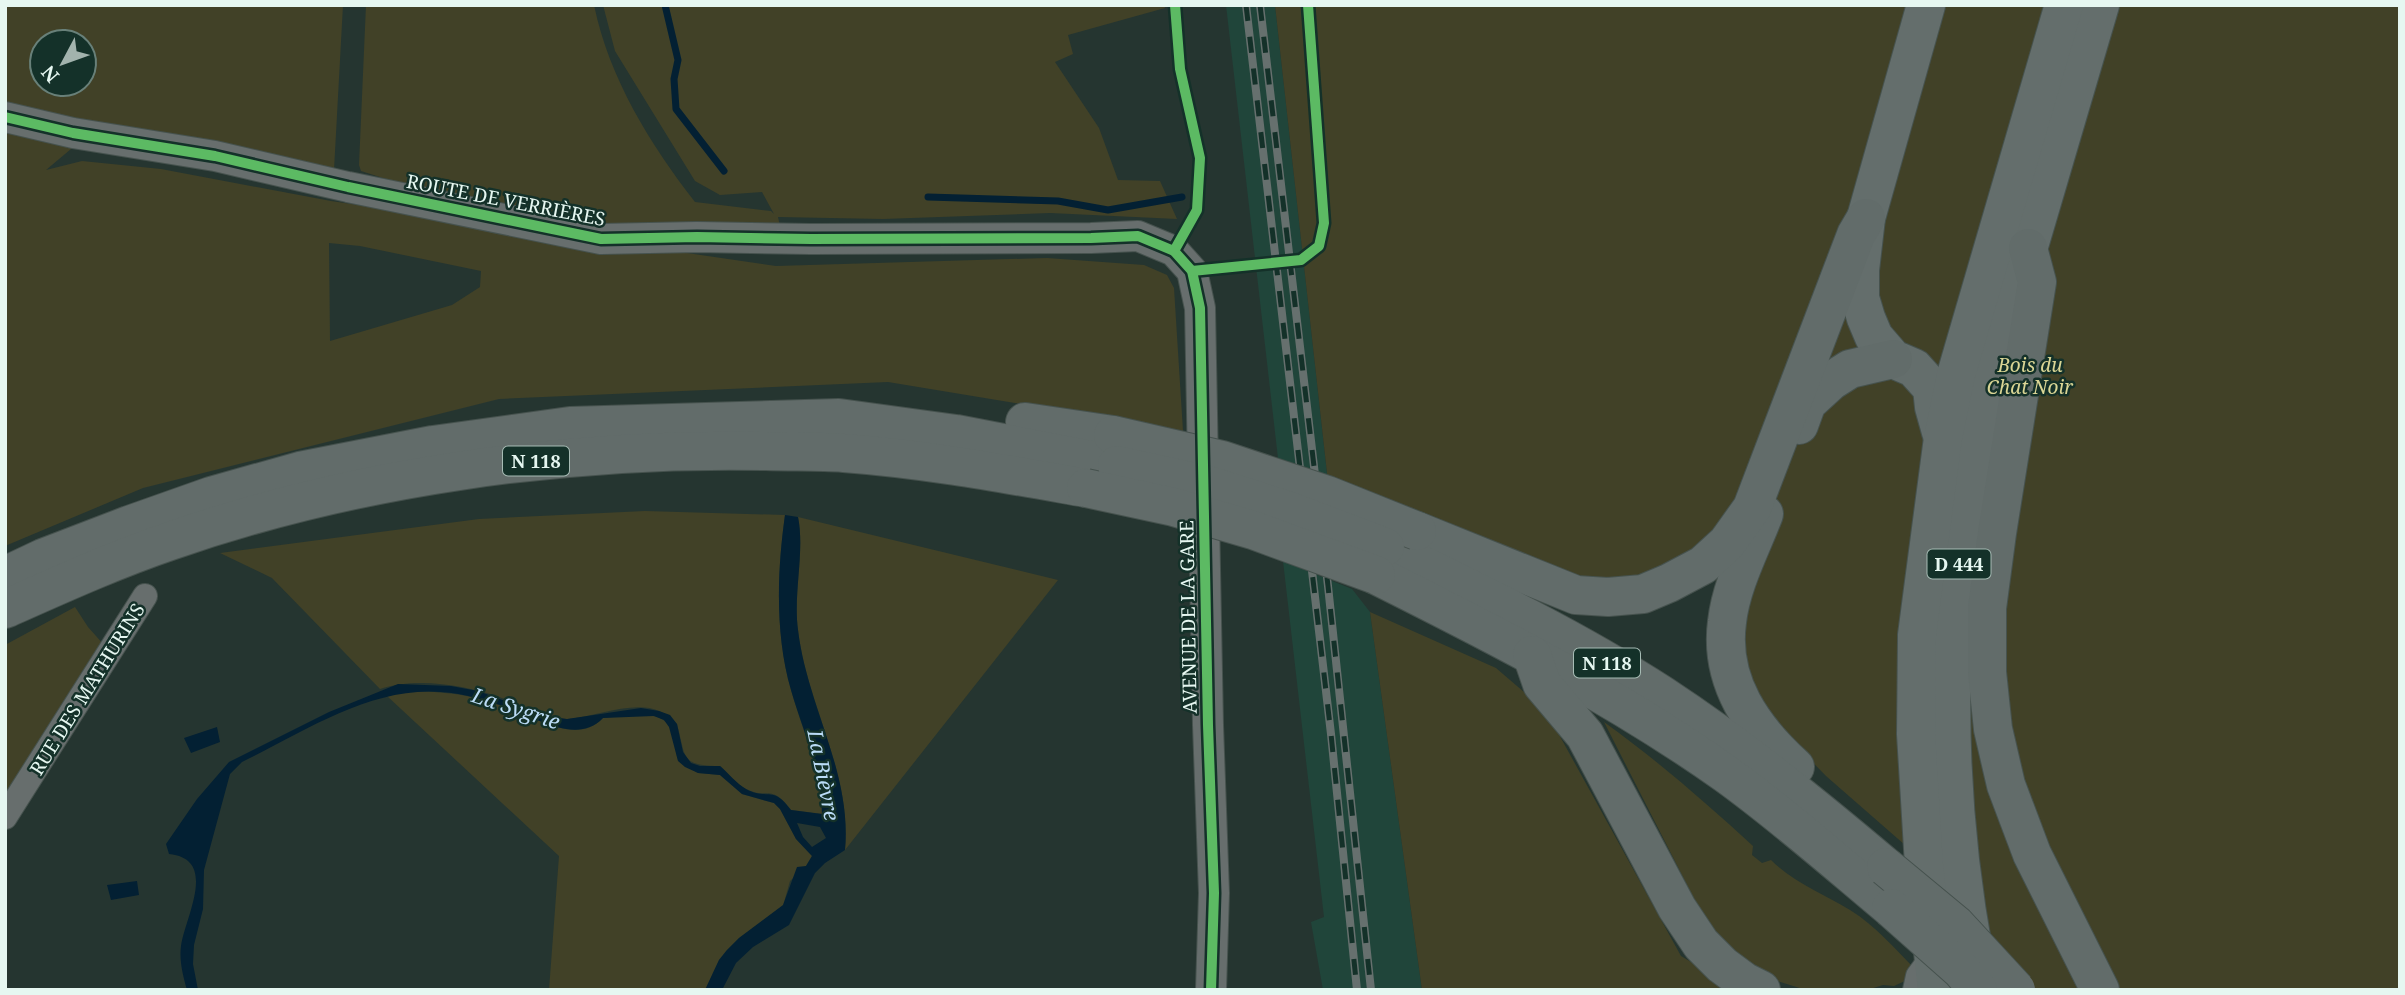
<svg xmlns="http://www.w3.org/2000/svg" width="2405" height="995" font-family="'Noto Serif',serif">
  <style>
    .built { fill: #20453a }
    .green { fill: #414127; fill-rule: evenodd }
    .water { fill: #032033; fill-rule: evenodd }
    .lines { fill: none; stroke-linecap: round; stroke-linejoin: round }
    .stream { stroke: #032033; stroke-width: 7 }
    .minor-casing { stroke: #46524e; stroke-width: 26 }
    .tertiary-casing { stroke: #46524e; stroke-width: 32 }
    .primary-casing { stroke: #46524e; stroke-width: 40 }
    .trunk-casing { stroke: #46524e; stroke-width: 40 }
    .minor { stroke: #676e6d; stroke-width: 24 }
    .tertiary { stroke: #676e6d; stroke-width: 30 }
    .primary { stroke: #646e6c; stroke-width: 38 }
    .trunk { stroke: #626c6a; stroke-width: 38 }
    .rail-casing { stroke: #66706e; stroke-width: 8 }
    .rail { stroke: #143129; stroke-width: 5; stroke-dasharray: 16; stroke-linecap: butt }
    .trunk-bridge-casing { stroke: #46524e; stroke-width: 40; stroke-linecap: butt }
    .trunk-bridge { stroke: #626c6a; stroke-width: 38 }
    .cycleway-casing { stroke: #143129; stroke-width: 15 }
    .cycleway { stroke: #5cba63; stroke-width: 10 }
    .labels { text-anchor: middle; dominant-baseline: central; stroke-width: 5; stroke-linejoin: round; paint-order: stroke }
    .shield { fill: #143129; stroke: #a7bcb5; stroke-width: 2 }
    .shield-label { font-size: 18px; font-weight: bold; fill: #e6f7f1 }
    .street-label { font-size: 19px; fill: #e6f7f1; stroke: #143129 }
    .park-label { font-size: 19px; font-style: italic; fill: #dad695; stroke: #143129 }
    .water-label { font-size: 21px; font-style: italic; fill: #bbdcf7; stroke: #143129 }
  </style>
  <rect width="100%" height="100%" fill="#253530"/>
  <g class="built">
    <path d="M1226,5H1275L1328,482L1279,467Z"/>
    <path d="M1283,561L1352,589L1370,612L1422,990H1323L1311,922L1324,917Z"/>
  </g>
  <g class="green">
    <path d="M6,5H343L334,170L96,128L46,170L82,161L161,169L331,201L776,266L1047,258L1144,265L1167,275L1174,288L1183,431L888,382L499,399L143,488L5,546ZM42,42H84V84H42ZM329,243L360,246L481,271L480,287L452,305L330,341Z"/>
    <path d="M366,5H594C609,78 650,144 695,202L771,211L774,214L762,192L720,195L695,181L615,51L603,5H1164L1165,8L1068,35L1073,54L1055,62L1099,128L1118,180L1160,181L1177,219L1050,213L883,219L778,217L781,231L599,233L383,178L361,171L359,165Z"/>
    <path d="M1275,5H2400V990H2007L1984,914L1826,776L1750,698L1739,605L1695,559L1639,585L1582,587L1328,482Z"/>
    <path d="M645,511L785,515C777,572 775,634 791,690C804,736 820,765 822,814L791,810C771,783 768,800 746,789C737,785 728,773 720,766C680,766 686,757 677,724C672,720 665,713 659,711C634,700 595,717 568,719C545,720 523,706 502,698C465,685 417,677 380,689L272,578L220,553L479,519Z"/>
    <path d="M798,517L1058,580L845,850C852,772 807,706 798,630C793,593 805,551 798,517Z"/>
    <path d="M75,607L88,627L104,645L5,797V645Z"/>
    <path d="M1370,612L1496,668L1546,711L1681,956L1738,990H1422Z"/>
    <path d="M409,691C432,692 453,692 475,698C487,701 500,705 511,709C538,719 578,745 603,718C621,717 661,707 670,728C674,738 675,750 678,760L698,773L720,775L742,794L774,803L780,809L796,839L812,856L806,866L790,881L783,906L739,938L727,950L719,960L705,990H549L559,856L387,696Z"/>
    <path d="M1604,722C1657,760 1705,802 1753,846L1752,855L1762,863L1771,860C1793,882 1824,894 1850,910C1876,926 1895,949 1916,970L1907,980L1894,986L1883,985L1867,990H1806L1777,981L1739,957L1708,926Z"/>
  </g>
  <g class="water">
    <path d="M785,515L798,517C805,551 793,593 798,630C807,706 852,772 845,850L825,863L815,873L789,925L753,947L736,963L722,990H705L719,960L727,950L739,938L783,905L797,867L806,866L812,856L796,839L780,809L774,803L742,794L720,775L698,773L685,767L678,761L669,727L664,720L654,716L603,718C577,745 537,718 509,708C488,701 464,693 441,692C372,686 303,732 242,762L230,774L204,870L203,909L194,945L193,964L198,990H187C183,976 179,960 181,946C185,917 219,859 169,854L166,844L197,799L229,762L329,712L398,684L451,686L478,691L546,716L567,719L641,708L659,711L670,715L677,724L683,752L691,763L700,766H720C728,773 737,784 746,789C768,801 772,784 791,810L822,814C822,770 803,732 791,690C775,635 777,572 785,515ZM797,823L820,827L826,838L812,847L803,837Z"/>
    <path d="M217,727L220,742L191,753L184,738Z"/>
    <path d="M137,881L139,895L111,900L107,885Z"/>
  </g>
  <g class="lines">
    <g class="stream">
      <path d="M665,5L678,60L674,79L676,109L724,171"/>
      <path d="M928,197L1058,201L1108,210L1182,197"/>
    </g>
    <defs>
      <g id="minor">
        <path d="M5,817L145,596"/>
        <path d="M1915,990L1918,976L1933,956"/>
      </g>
      <path id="tertiary" d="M5,117L73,133L215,156L348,187L601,239L697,237L811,239L1091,238L1138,236L1174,251L1192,271L1200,308L1208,725L1214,893L1211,990"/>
      <g id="primary">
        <path d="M1926,5L1866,218L1860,270V298L1866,318L1874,337L1893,359L1914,368L1932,388L1934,407L1941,432"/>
        <path d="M1975,960C1939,766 1945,590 1986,397C1994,358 2008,319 2019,280C2046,188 2073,97 2100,5"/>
        <path d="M1937,990L1924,865L1916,734L1917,635L1943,438L1956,375L2064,5"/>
      </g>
      <g id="trunk">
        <path d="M2028,248L2037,282L1997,533L1987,608V672L1993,729L2006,785L2032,854L2100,990"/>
        <path d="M1025,422L1113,435"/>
        <path d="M1799,425L1807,403L1831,381L1850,369L1893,359"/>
        <path d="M1764,514C1751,548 1731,585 1727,622C1719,682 1753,729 1795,767"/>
        <path d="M1417,531L1576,595L1608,597L1643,594L1669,583L1703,565L1727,543L1752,508L1856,235L1866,218"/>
        <path d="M1385,547C1478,592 1574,638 1662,695C1741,747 1814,806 1886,867"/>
        <path d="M1376,575C1496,635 1616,696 1726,774C1783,815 1837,863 1891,908"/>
        <path d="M5,576L43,558L129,525L211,496L300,471L433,445L570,426L839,418L956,434L1117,465"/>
        <path d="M5,609C59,585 114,560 170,541C357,476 569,447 766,451C792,452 818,451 844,453C926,459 1006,474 1086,488"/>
        <path d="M1532,655L1542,684L1585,735L1677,908L1701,944L1722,965L1745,982L1761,990"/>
      </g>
    </defs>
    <use href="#minor" class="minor-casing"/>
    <use href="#tertiary" class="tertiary-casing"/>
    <use href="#primary" class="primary-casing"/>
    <use href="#trunk" class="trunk-casing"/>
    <use href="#minor" class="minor"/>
    <use href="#tertiary" class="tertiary"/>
    <use href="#primary" class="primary"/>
    <use href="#trunk" class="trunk"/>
    <defs>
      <g id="rail">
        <path d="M1246,5L1331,734L1357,990"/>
        <path d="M1260,5L1328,586L1371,990"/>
      </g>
    </defs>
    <use href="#rail" class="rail-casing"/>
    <use href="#rail" class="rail"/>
    <defs>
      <g id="trunk-bridge">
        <path d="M1113,435L1222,460L1327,495L1417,531"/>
        <path d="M1117,465L1209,485L1290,511L1385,547"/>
        <path d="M1086,488L1174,507L1253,530L1376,575"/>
        <path d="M1886,867L1956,925L2016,990"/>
        <path d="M1891,908L1961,970L1978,990"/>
      </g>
    </defs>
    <use href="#trunk-bridge" class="trunk-bridge-casing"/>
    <use href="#trunk-bridge" class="trunk-bridge"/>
    <defs>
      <g id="cycleway">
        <path d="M5,117L73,133L215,156L348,187L601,239L697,237L811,239L1091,238L1138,236L1174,251L1192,271L1200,308L1208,725L1214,893L1211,990"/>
        <path d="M1174,251L1197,210L1200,158L1180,69L1175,5"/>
        <path d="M1192,271L1301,260L1319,246L1324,223L1308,5"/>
      </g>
    </defs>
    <use href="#cycleway" class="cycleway-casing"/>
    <use href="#cycleway" class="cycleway"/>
  </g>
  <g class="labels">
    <g class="shield">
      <rect x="503" y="446.5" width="66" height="29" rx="5"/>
      <rect x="1927.5" y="549.5" width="63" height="29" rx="5"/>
      <rect x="1574" y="648.5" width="66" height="29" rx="5"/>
    </g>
    <g class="shield-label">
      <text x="536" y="461">N 118</text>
      <text x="1959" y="564">D 444</text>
      <text x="1607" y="663">N 118</text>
    </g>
    <g class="street-label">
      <text transform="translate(506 200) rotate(11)">ROUTE DE VERRIÈRES</text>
      <text transform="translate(1188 617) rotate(-91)">AVENUE DE LA GARE</text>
      <text transform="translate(87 689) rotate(-58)">RUE DES MATHURINS</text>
    </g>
    <g class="park-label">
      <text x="2030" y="365">Bois du<tspan x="2030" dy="22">Chat Noir</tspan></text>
    </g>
    <g class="water-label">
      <text transform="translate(516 708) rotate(18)">La Sygrie</text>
      <text transform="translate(824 775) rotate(79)">La Bièvre</text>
    </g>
  </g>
  <rect width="2405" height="995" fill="none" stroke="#e6f7f1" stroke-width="14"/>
  <g transform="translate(63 63) rotate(229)"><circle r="33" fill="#143129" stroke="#688079" stroke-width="2"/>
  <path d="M0-5L12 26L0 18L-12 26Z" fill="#a2b3ad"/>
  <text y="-10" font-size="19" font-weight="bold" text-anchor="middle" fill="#e6f7f1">N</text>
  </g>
</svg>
